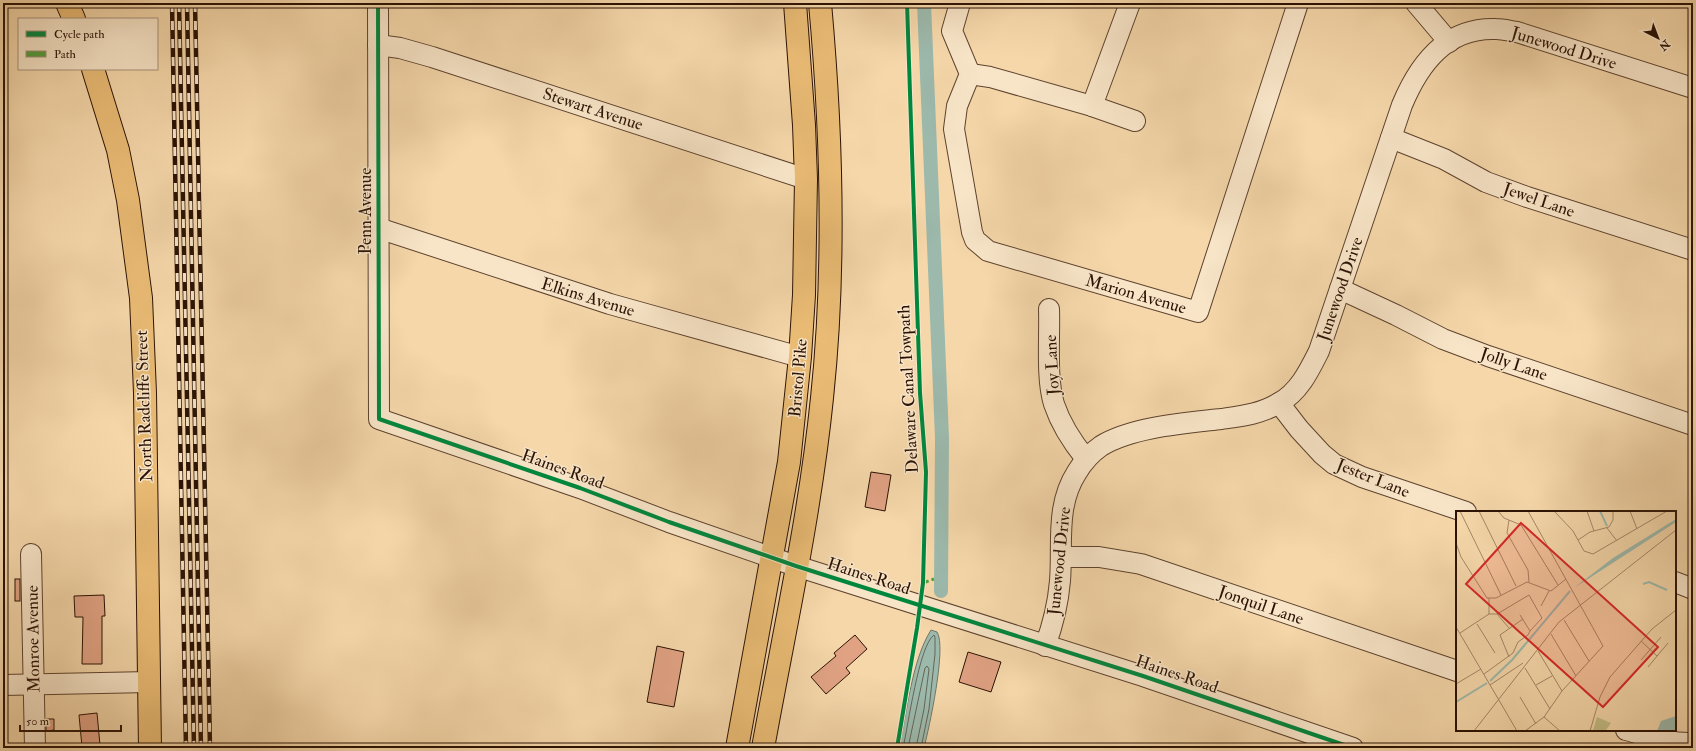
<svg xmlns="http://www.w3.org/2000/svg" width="1696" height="751" font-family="'IM FELL Double Pica',serif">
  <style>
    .water { fill: #9cb9ac; stroke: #6f7669 }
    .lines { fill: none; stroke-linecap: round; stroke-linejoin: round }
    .shore { stroke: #646658; stroke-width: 1 }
    .canal { stroke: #9cb9ac; stroke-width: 14 }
    .building { fill: #e0a283; stroke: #2b1204 }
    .minor-casing { stroke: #5e432e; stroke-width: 22 }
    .major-casing { stroke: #2b1204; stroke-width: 24 }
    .highway-casing { stroke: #2b1204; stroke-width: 24 }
    .minor { stroke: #f8e5c8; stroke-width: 20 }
    .major { stroke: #eabc75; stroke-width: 22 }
    .highway { stroke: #eabc75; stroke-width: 22 }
    .rail-casing { stroke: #2b1204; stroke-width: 4.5 }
    .rail { stroke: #f8e5c8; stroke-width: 3; stroke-dasharray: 9; stroke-linecap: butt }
    .quiet { stroke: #51a03d; stroke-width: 3; stroke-dasharray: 6 3; stroke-linecap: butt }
    .cycleway-casing { stroke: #f8e5c8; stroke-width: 6 }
    .cycleway { stroke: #00873e; stroke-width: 4 }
    .labels { text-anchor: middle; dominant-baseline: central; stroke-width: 3; stroke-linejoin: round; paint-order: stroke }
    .street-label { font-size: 17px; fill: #2b1204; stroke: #f8e5c8 }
    .inset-river { fill: none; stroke: #9cb9ac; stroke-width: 2 }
    .inset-road { fill: none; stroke: #a48868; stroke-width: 1 }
    .view { fill: #d62828; fill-opacity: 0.15; stroke: #d62828; stroke-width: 2 }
    .inset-edge { fill: none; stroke: #2b1204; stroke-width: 2 }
  </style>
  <rect width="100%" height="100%" fill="#f5d7aa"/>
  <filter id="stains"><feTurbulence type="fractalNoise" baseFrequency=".005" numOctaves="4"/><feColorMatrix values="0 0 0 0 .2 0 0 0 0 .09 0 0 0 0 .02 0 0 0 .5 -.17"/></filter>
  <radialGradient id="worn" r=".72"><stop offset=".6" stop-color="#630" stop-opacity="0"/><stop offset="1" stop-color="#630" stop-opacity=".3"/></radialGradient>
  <path class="water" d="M931,630L937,632C947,647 929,728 924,748H899C907,712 912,660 931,630Z"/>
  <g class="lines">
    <g class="shore">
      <path d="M903,748C908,727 919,645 934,635L935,637V654L929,709L921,748"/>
      <path d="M908,748L925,668L927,666L929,669L924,709L916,748"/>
    </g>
    <path class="canal" d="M924,3L942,438L941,591"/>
  </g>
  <g class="building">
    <path d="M871,472L891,475L885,511L865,507Z"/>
    <rect x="15" y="579" width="5" height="22"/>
    <path d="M104,595L105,616H102V664H82L83,617H75L74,596Z"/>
    <path d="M855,635L867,649L846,668L850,673L826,694L811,677L836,656L834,653Z"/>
    <path d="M657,646L684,652L674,707L647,702Z"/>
    <path d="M968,652L1001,662L991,692L959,682Z"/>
    <path d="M97,713L100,745L82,747L79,715Z"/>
    <path d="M46,719H54V730L46,731Z"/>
  </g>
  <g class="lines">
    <defs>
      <g id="minor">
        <path d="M378,3L379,419L580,488L669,522L796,566L1143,676L1353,748"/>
        <path d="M960,3L952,31L970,74"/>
        <path d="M1416,3L1449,42"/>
        <path d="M378,45L400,48L432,57L806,179"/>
        <path d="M1092,106L1130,3"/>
        <path d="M1135,121L1092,106L990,77L970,74L957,106L954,129L972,232L975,240L988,251L1198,312L1298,3"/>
        <path d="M1391,138L1444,159L1486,182L1527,197L1693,250"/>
        <path d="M378,228L610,304L800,357"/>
        <path d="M1340,289L1396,315L1443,339L1488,356L1693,425"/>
        <path d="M1049,309C1050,336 1046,379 1054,404C1061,425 1073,443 1086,459"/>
        <path d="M1279,403L1299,429L1322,454L1334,464L1362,477L1466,512"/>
        <path d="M31,554L35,748"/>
        <path d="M1061,557H1099L1141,564L1457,671"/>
        <path d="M1675,582L1693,589"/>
        <path d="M1045,646C1053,625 1058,604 1060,581C1063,544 1055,506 1077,472C1083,462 1091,453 1101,446C1132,427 1186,423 1221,419C1242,416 1261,414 1279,403C1299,392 1309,371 1319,351L1402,105C1419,64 1446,27 1496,29C1503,29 1510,31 1517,32L1693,88"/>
        <path d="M3,685L150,682"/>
        <path d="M1626,730C1648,736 1670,744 1693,743"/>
      </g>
      <g id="major">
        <path d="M67,3L74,19"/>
        <path d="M93,69L118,150L128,200L141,298L145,393L150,748"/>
      </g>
      <g id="highway">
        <path d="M737,748L789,462L800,357L804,295L806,179L804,125L795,3"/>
        <path d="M763,748C784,632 810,516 822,398C836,266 832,135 820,3"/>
      </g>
    </defs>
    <use href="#minor" class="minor-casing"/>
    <use href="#major" class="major-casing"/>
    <use href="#highway" class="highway-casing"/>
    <use href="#minor" class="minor"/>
    <use href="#major" class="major"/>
    <use href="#highway" class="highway"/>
    <defs>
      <g id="rail">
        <path d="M172,3L186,748"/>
        <path d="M179,3L194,748"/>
        <path d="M187,3L201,748"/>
        <path d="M195,3L210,748"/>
      </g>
    </defs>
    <use href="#rail" class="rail-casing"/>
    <use href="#rail" class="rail"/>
    <path class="quiet" d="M923,583L934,579"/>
    <defs>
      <g id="cycleway">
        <path d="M378,3L379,419L580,488L669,522L796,566L1143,676L1353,748"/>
        <path d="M897,748L917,628L923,583L926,472L920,393L907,3"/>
      </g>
    </defs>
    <use href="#cycleway" class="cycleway-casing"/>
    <use href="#cycleway" class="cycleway"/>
  </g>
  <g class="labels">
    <g class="street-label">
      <text transform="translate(1564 48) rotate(17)">Junewood Drive</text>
      <text transform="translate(593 109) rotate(18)">Stewart Avenue</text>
      <text transform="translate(1539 200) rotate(19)">Jewel Lane</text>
      <text transform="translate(365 211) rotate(-90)">Penn Avenue</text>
      <text transform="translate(1340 289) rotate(-71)">Junewood Drive</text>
      <text transform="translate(1136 294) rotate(16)">Marion Avenue</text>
      <text transform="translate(588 297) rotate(17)">Elkins Avenue</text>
      <text transform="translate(1514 364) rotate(19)">Jolly Lane</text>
      <text transform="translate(1052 365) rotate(-93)">Joy Lane</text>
      <text transform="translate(798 378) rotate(-85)">Bristol Pike</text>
      <text transform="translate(908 389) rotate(-93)">Delaware Canal Towpath</text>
      <text transform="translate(144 406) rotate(-92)">North Radcliffe Street</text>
      <text transform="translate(563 469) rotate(20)">Haines Road</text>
      <text transform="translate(1373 478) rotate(22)">Jester Lane</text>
      <text transform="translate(1059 561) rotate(-84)">Junewood Drive</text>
      <text transform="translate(869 576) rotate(18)">Haines Road</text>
      <text transform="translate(1261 605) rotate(19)">Jonquil Lane</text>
      <text transform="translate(33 639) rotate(-91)">Monroe Avenue</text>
      <text transform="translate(1177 674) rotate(19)">Haines Road</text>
    </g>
  </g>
  <g transform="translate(1456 511)">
    <rect width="220" height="220" fill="#f5d7aa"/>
    <path d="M141,206L155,212L150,219H137Z" fill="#c2bc84"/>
    <path d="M220,8V11L118,77L157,47ZM220,205V220H201L205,210Z" fill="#9cb9ac"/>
    <path class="inset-river" d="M144,0L151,15M187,73L193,71L211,79M34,170L56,149L114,80M0,191L31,172"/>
    <path class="inset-road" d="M4,0L45,84M23,0L60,75M42,0L48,7L65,14L102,74M98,0L117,20L128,40L137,43L211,0M131,0L138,20M174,0L181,18M53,9L51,22L72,59L73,71M151,17L161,30M122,29L134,21L153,16L157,9V0M0,32L5,46L31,87H40L71,71L95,80L110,68M85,95L93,80M33,103V87M41,103L53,117M108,109L133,150M21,113L39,142M0,116L44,191M4,122L33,103H41L73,84L86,107L74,120L64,104M95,123L120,165M185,130L201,145M82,140L106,180M53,146L44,124L67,108M185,149L205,126M192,156L212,132M69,157L94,198M28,163L57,142L62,131L72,124L74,120M0,173L25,158M34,174L67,152M80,174L96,165M64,186L80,213M44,191L61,220M88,206L104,220M18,220L103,111L220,19M69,220L88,206L106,180L147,135L72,0M134,220L144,186L154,166L196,118L220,99"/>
    <path class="view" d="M65,12L202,136L147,196L10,73Z"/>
    <rect width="220" height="220" class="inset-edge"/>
  </g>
  <rect width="1696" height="751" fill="none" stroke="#f5d7aa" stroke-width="16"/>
  <rect x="4" y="4" width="1688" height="743" fill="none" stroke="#2b1204" stroke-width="2"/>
  <rect x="8" y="8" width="1680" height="735" fill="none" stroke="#2b1204"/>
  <rect x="18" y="18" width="140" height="52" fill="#f8e5c8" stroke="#a6917a"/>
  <rect x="26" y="31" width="20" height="6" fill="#00873e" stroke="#a6917a"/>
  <text x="54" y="38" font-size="12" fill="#2b1204">Cycle path</text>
  <rect x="26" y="51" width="20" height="6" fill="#51a03d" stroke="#a6917a"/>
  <text x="54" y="58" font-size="12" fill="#2b1204">Path</text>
  <g transform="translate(1658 38) rotate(138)" stroke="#f8e5c8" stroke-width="3" paint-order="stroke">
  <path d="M0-3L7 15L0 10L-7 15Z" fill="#2b1204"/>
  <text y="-6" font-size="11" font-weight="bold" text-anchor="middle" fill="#2b1204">N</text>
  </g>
  <path d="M20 725v6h101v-6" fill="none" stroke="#2b1204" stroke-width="2"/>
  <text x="26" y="725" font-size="12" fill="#2b1204" stroke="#f8e5c8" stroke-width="3" paint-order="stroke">50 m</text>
  <rect width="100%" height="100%" filter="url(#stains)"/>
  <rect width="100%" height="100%" fill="url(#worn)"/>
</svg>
